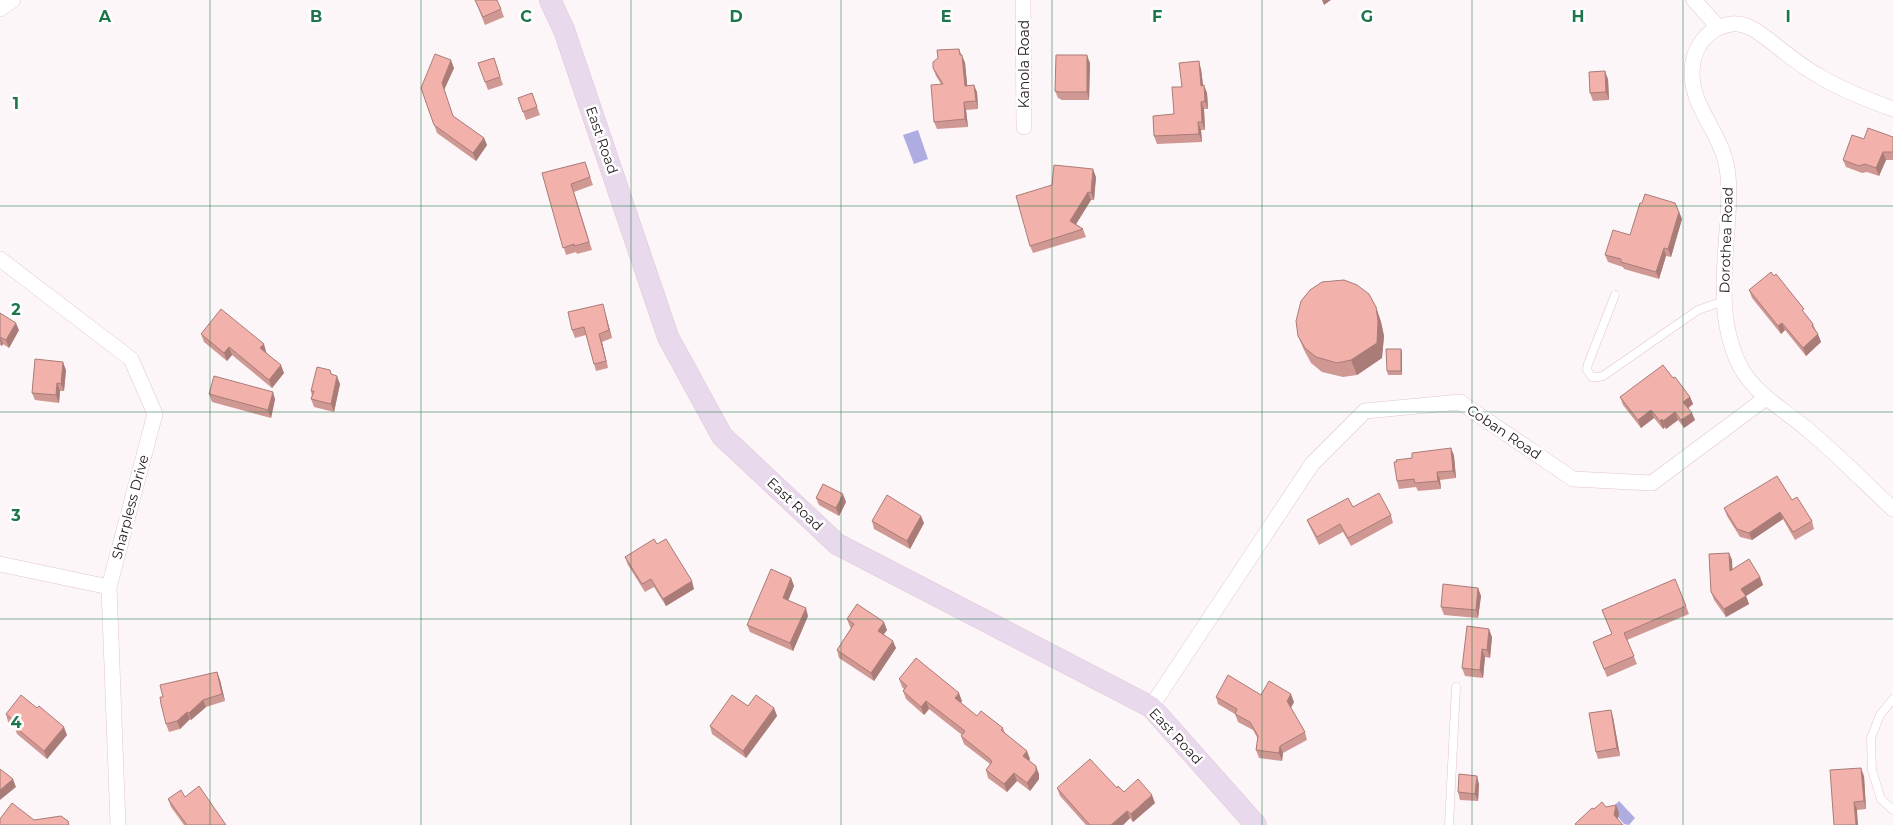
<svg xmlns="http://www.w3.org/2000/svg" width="1893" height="825" font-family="Montserrat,sans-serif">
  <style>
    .water { fill: #aeace1 }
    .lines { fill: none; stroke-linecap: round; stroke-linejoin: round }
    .lane-casing { stroke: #e2c4d0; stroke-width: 9 }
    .street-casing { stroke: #e2c4d0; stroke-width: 16 }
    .secondary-casing { stroke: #e2c4d0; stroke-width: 22 }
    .lane { stroke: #fff; stroke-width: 8 }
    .street { stroke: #fff; stroke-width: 15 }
    .secondary { stroke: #e8daec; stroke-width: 21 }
    .wall { fill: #d09893 }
    .shaded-wall { fill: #a97c78 }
    .building { fill: #f2b1ab; stroke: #a97c78 }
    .grid { fill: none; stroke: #1c764a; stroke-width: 1; stroke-opacity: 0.55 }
    .labels { text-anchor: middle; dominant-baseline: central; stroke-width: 5; stroke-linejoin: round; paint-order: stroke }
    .street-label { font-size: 14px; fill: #2b2025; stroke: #fff }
    .grid-label { font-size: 16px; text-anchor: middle; font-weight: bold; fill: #1c764a; stroke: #fff; stroke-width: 5; stroke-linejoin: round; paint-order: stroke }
  </style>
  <rect width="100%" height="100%" fill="#fdf6f9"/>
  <g class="water">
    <path d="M918,130L928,159L914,164L903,135Z"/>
    <path d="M1619,801L1635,818L1629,825L1624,824L1611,809Z"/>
  </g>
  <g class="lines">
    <defs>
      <g id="lane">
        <path d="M1615,295L1588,364L1587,370L1592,377H1598L1603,376L1698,310L1724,301"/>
        <path d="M1893,699L1880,715L1871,738L1872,770L1881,799L1893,810"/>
        <path d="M1449,825L1456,687"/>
      </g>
      <g id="street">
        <path d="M1023,0L1024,127"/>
        <path d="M1694,0L1718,27"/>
        <path d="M0,9L13,0"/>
        <path d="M1893,109C1868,100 1842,90 1819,76C1801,66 1785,53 1769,40C1758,32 1746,22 1731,24C1706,28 1692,49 1692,73C1692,106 1717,129 1725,159C1730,177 1729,198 1728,216C1725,267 1716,321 1741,368C1756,395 1785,410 1808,430C1838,455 1865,483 1893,509"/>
        <path d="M0,259L131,359L155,414L109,587L118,825"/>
        <path d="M0,564L109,587"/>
        <path d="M1151,707L1312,464L1365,411L1460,402L1573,479L1652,483L1766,398"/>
      </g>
      <path id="secondary" d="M550,0L564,30L668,337L722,436L837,544L1151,707L1256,825"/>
    </defs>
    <use href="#lane" class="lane-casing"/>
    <use href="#street" class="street-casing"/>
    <use href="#secondary" class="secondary-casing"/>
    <use href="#lane" class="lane"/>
    <use href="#street" class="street"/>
    <use href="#secondary" class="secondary"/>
  </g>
  <g class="wall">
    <path d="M475,0L501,9L504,17L485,25Z"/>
    <path d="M959,49L965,63L967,85L977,92L978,109L966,110L968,127L937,129L934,122L941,84L936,76L933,68Z"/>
    <path d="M494,58L503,85L488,90L478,63Z"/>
    <path d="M1090,63L1089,100H1062L1058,98L1055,91Z"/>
    <path d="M454,68L444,90L453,116L484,138L487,145L476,161L437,133L421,88Z"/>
    <path d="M1201,69L1203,85L1207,93L1208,109H1204L1205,130H1201L1202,142L1157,144L1154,136L1174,114L1182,87Z"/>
    <path d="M1608,79L1609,100L1593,101L1590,93Z"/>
    <path d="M532,93L540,115L526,120L518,98Z"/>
    <path d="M1893,137V160H1886L1879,176L1867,172L1862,173L1846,167L1843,160L1864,139Z"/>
    <path d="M585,162L593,185L574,192L592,250L577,254L576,252L566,255L542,173Z"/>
    <path d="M1096,177L1094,200H1091L1076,224L1083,229L1086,237L1033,253L1030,246Z"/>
    <path d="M1679,212L1682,219L1671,257L1666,256L1659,279L1624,269L1623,267L1608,262L1605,255L1630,235Z"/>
    <path d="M1749,290L1807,316L1813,324L1821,342L1806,356L1785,330L1781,334L1752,298Z"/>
    <path d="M1376,307L1381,322L1384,336L1382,358L1357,375L1343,377L1322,372L1311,363L1304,350L1298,336Z"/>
    <path d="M605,312L612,338L602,342L608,368L596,371L586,335L575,338L572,330Z"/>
    <path d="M0,313L19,330L9,348L3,344L2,346L0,345Z"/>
    <path d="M201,334L266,351V352L284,373L272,388L232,355L227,361L204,342Z"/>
    <path d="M1401,349L1402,353V375H1388L1387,371Z"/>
    <path d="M66,370L64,391H60L59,403L35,400L32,393Z"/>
    <path d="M330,370L332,375L340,384L334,412L314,407L311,399L312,396L311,391Z"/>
    <path d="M1673,378L1690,397L1693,404L1688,408L1695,420L1684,428L1678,420L1666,429L1665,427L1663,429L1654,418L1641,428L1623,405L1620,397Z"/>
    <path d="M209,394L275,399L271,418L212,402Z"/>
    <path d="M1451,448L1454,456L1456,478L1440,480L1441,489L1418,491L1416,487L1399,489L1397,481L1412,458Z"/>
    <path d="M816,498L846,502L839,516L819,505Z"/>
    <path d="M1792,500L1812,521L1814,529L1795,540L1783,519L1752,540L1740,537L1727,516L1724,508Z"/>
    <path d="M1391,515L1393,523L1351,546L1343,532L1319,545L1310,527L1307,520Z"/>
    <path d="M872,521L924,523L910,549L874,529Z"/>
    <path d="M657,544L694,589L666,606L654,587L645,592L628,565L625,557Z"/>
    <path d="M1729,553L1732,560V570L1760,577L1763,585L1746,596L1749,604L1726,617L1714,600L1711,592Z"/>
    <path d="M791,578L794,586L788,600L808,616L793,651L750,632L747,625Z"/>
    <path d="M1478,588L1481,596L1478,618L1444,615L1441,607Z"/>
    <path d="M1686,606L1689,614L1627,640L1637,664L1607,677L1593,642L1612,634L1602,610Z"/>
    <path d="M847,619L887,630L884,634L896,648L874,681L839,658L837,650L851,628L850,627Z"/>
    <path d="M1492,637L1490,658L1485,657L1483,678L1465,676L1462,668Z"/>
    <path d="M217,672L220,680L225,701L206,707L191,720L190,719L180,729L169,732L166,724L163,697Z"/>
    <path d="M899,679L962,701L961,703L977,716L1003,728L1005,733L1030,759L1029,760L1039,774V779L1030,791L1017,781L1007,792L988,778L986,770L990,764L964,744L961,736L962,735L929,709L924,715L906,699L903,691L904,689L902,687Z"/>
    <path d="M1261,695L1294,702L1291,708L1305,732L1307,740L1283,753L1282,761L1259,758L1256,750L1258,739L1253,730L1238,722L1235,714L1218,704L1216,697Z"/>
    <path d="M748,706L774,708L777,716L746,758L712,734L710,726Z"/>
    <path d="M6,714L67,735L47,759L17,734L14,726L8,722Z"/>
    <path d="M1613,717L1620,756L1598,759L1596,752Z"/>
    <path d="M1864,776L1866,809L1857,810L1834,825Z"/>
    <path d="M1479,784L1478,801L1460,800L1458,792Z"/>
    <path d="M1057,788H1117L1124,792L1155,803L1133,822L1130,818L1123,825H1086L1060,796Z"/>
    <path d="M185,797L226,825H184L171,807L168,799Z"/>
  </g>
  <g class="shaded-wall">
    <path d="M1322,0H1331L1324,5Z"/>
    <path d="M962,55L965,63L968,93L965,86Z"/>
    <path d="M1087,55L1090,63L1089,100L1087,92Z"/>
    <path d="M451,60L454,68L444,90L442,83Z"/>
    <path d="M1199,61L1201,69L1204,93L1201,86Z"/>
    <path d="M1605,71L1608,79L1609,100L1606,92Z"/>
    <path d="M974,85L977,92L978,109L976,101Z"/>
    <path d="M1204,85L1207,93L1208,109L1205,101Z"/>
    <path d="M964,102L966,110L968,127L965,119Z"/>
    <path d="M1201,102L1204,109L1205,130L1202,122Z"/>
    <path d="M1198,122L1201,130L1202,142L1199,134Z"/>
    <path d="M484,138L487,145L476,161L473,153Z"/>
    <path d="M1883,152L1886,160L1879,176L1876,168Z"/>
    <path d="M1093,169L1096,177L1094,200L1091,193Z"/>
    <path d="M1088,192L1091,200L1073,229L1070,221Z"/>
    <path d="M1679,212L1682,219L1671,257L1668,249Z"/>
    <path d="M1664,248L1666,256L1659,279L1656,272Z"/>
    <path d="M603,304L605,312L612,338L609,330Z"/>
    <path d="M1376,307L1381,322L1384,336L1382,358L1357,375L1351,360Z"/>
    <path d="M16,323L19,330L9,348L6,340Z"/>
    <path d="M1782,323L1785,330L1781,334L1778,326Z"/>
    <path d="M599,334L602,342L608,368L606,361Z"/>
    <path d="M1818,334L1821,342L1806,356L1803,348Z"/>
    <path d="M0,337L3,344L2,346L0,340Z"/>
    <path d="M264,344L266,351L263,356L260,348Z"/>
    <path d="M229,347L232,355L227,361L224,353Z"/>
    <path d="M1401,349L1402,353V375L1401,371Z"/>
    <path d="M63,362L66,370L64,391L61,384Z"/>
    <path d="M281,365L284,373L272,388L269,380Z"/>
    <path d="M337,376L340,384L334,412L331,404Z"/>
    <path d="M57,383L60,391L59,403L56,395Z"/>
    <path d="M273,392L275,399L271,418L268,410Z"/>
    <path d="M1690,397L1693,404L1686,410L1683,402Z"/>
    <path d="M1651,410L1654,418L1641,428L1638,420Z"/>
    <path d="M1675,412L1678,420L1666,429L1663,421Z"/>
    <path d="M1692,413L1695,420L1684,428L1681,420Z"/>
    <path d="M1662,419L1665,427L1663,429L1660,421Z"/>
    <path d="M1451,448L1454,456L1456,478L1453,471Z"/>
    <path d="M1437,472L1440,480L1441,489L1438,481Z"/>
    <path d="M843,494L846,502L839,516L836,508Z"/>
    <path d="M1780,512L1783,519L1752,540L1749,533Z"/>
    <path d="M921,516L924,523L910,549L907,541Z"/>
    <path d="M1729,553L1732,560L1733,579L1730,571Z"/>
    <path d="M1760,577L1763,585L1746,596L1749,604L1726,617L1724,609L1741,589Z"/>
    <path d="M791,578L794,586L786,606L783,598Z"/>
    <path d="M692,581L694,589L666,606L663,599Z"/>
    <path d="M1478,588L1481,596L1478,618L1476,610Z"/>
    <path d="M806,608L808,616L793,651L790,643Z"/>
    <path d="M884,622L887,630L881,638L878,631Z"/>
    <path d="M1489,629L1492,637L1490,658L1487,650Z"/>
    <path d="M893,641L896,648L874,681L871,673Z"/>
    <path d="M1482,649L1485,657L1483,678L1480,670Z"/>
    <path d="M217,672L220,680L225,701L222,694Z"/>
    <path d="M959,693L962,701L958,706L955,698Z"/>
    <path d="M1291,694L1294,702L1290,709L1287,701Z"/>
    <path d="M203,700L206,707L191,720L189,713Z"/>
    <path d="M926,701L929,709L924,715L921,707Z"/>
    <path d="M774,708L777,716L746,758L743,751Z"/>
    <path d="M1611,710L1613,717L1620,756L1617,748Z"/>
    <path d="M187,712L190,719L180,729L177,721Z"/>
    <path d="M64,727L67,735L47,759L44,751Z"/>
    <path d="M1280,746L1283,753L1282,761L1279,753Z"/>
    <path d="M1027,751L1030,759L1026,764L1023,756Z"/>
    <path d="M1036,766L1039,774V779L1030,791L1027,783Z"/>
    <path d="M1861,768L1864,776L1866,809L1864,801Z"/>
    <path d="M1014,773L1017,781L1007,792L1004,784Z"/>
    <path d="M1477,776L1479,784L1478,801L1475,794Z"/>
    <path d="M13,779L16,787L0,800V790Z"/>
    <path d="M1152,795L1155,803L1133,822L1131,814Z"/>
    <path d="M1854,802L1857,810L1858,825H1856Z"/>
    <path d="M1616,805L1619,813L1617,823L1614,815Z"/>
    <path d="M1127,811L1130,818L1123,825H1111Z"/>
  </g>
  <g class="building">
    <path d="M475,0H497L501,9L483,17Z"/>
    <path d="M959,49L960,55H962L965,86L974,85L976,101L964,102L965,119L934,122L931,85L943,84L933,68V62L938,58L937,50Z"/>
    <path d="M435,54L451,60L442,83L453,116L484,138L473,153L434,125L421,88Z"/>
    <path d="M1056,55H1087V92H1059L1055,91Z"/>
    <path d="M494,58L500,77L485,82L478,63Z"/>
    <path d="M1199,61L1201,86L1204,85L1205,101L1201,102L1202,122H1198L1199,134L1154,136L1153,116L1174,114L1172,87H1182L1179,63Z"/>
    <path d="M1605,71L1606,92L1590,93L1589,72Z"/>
    <path d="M532,93L537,107L523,112L518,98Z"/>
    <path d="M1868,128L1893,137V152H1883L1876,168L1865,164L1859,166L1843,160L1852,135L1864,139Z"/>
    <path d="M585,162L590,177L571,184L589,242L574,246V244L563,248L542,173Z"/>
    <path d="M1054,165L1093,169L1091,193L1088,192L1070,221L1083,229L1030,246L1016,196L1052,185Z"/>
    <path d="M1645,194L1675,203L1679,212L1668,249L1664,248L1656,272L1621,262V259L1605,255L1613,230L1630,235L1640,203H1642Z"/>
    <path d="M1771,272L1774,276L1776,274L1804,309L1802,310L1813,324L1812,326L1818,334L1803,348L1782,323L1778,326L1749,290Z"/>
    <path d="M1344,280L1357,285L1369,294L1376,307L1378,321L1377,343L1351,360L1337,363L1316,357L1305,348L1298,336L1296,321L1301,301L1310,290L1322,282Z"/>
    <path d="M603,304L609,330L599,334L606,361L594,364L584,327L572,330L568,312Z"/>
    <path d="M221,309L264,344L260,348L281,365L269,380L229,347L224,353L201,334Z"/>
    <path d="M0,313L16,323L6,340L0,337Z"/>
    <path d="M1386,349H1401V371H1387Z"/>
    <path d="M35,359L63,362L61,384L57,383L56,395L32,393Z"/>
    <path d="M1663,365L1673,378L1675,377L1690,397L1683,402L1692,413L1681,420L1675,412L1663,421L1662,419L1660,421L1651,410L1638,420L1620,397Z"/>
    <path d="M317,367L330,370L331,374L337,376L331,404L311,399L314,391H311Z"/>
    <path d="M214,376L273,392L268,410L209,394Z"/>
    <path d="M1451,448L1453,471L1437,472L1438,481L1415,483L1414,479L1397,481L1394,462H1397L1396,460L1412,458V453Z"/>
    <path d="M1777,476L1792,500L1797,497L1812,521L1793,532L1780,512L1749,533L1737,529L1724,508Z"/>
    <path d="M823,484L843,494L836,508L816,498Z"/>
    <path d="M1379,493L1391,515L1348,538L1340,524L1317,537L1307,520L1348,498L1353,507Z"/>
    <path d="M887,495L921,516L907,541L872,521Z"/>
    <path d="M654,539L657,544L666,539L692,581L663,599L651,579L642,584L625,557Z"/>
    <path d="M1729,553L1730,571L1749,559L1760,577L1741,589L1746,596L1724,609L1711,592L1709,554Z"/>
    <path d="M771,569L791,578L783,598L806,608L790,643L747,625Z"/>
    <path d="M1675,579L1686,606L1624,633L1634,656L1604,669L1593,642L1612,634L1602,610Z"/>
    <path d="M1443,584L1478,588L1476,610L1441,607Z"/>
    <path d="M857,604L884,622L878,631L893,641L871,673L837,650L854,624L847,619Z"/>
    <path d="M1467,626L1489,629L1487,650L1482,649L1480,670L1462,668Z"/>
    <path d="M916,658L959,693L955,698L977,716L981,711L1003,728L1001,730L1027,751L1023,756L1036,766V771L1027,783L1014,773L1004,784L986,770L992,762L990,759L961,736L965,731L926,701L921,707L903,691L907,686L899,679Z"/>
    <path d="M217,672L222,694L203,700L189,713L187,712L177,721L166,724L161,704L160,697H163L160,685Z"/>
    <path d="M1228,675L1261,695L1269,681L1291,694L1287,701L1305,732L1280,746L1279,753L1256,750L1258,736L1250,722L1235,714L1237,709L1216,697Z"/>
    <path d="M21,695L37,708L39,706L64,727L44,751L14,726L17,723L6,714Z"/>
    <path d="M732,695L748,706L756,695L774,708L743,751L710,726Z"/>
    <path d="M1611,710L1617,748L1596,752L1589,713Z"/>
    <path d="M1090,759L1117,788L1118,786L1124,792L1138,779L1152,795L1131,814L1127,811L1111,825H1090L1057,788Z"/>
    <path d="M1861,768L1864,801L1854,802L1856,825H1834L1830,770Z"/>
    <path d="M0,769L13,779L0,790Z"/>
    <path d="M1459,774L1477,776L1475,794L1458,792Z"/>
    <path d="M199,786L226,825H187L168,799L181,790L185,797Z"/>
    <path d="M1602,802L1606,807L1616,805L1614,815L1623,825H1576L1575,824L1592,808L1594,809Z"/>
    <path d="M12,803L34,820L61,816L68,821L69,825H0V819Z"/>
  </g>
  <path class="grid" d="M210,0V825M421,0V825M631,0V825M841,0V825M1052,0V825M1262,0V825M1472,0V825M1683,0V825M0,206H1893M0,412H1893M0,619H1893"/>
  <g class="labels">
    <g class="street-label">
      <text transform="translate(1024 64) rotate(-90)">Kanola Road</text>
      <text transform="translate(602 140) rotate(71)">East Road</text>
      <text transform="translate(1726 240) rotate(-88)">Dorothea Road</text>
      <text transform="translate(1504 432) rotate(34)">Coban Road</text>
      <text transform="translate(795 504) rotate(43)">East Road</text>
      <text transform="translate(130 507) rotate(-75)">Sharpless Drive</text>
      <text transform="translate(1176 736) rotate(47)">East Road</text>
    </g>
  </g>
  <g class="grid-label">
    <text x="105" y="22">A</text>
    <text x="316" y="22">B</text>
    <text x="526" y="22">C</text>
    <text x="736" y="22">D</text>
    <text x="946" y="22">E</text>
    <text x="1157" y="22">F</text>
    <text x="1367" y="22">G</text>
    <text x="1578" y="22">H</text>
    <text x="1788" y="22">I</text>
    <text x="16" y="109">1</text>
    <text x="16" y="315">2</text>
    <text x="16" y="521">3</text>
    <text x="16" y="728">4</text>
  </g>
</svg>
